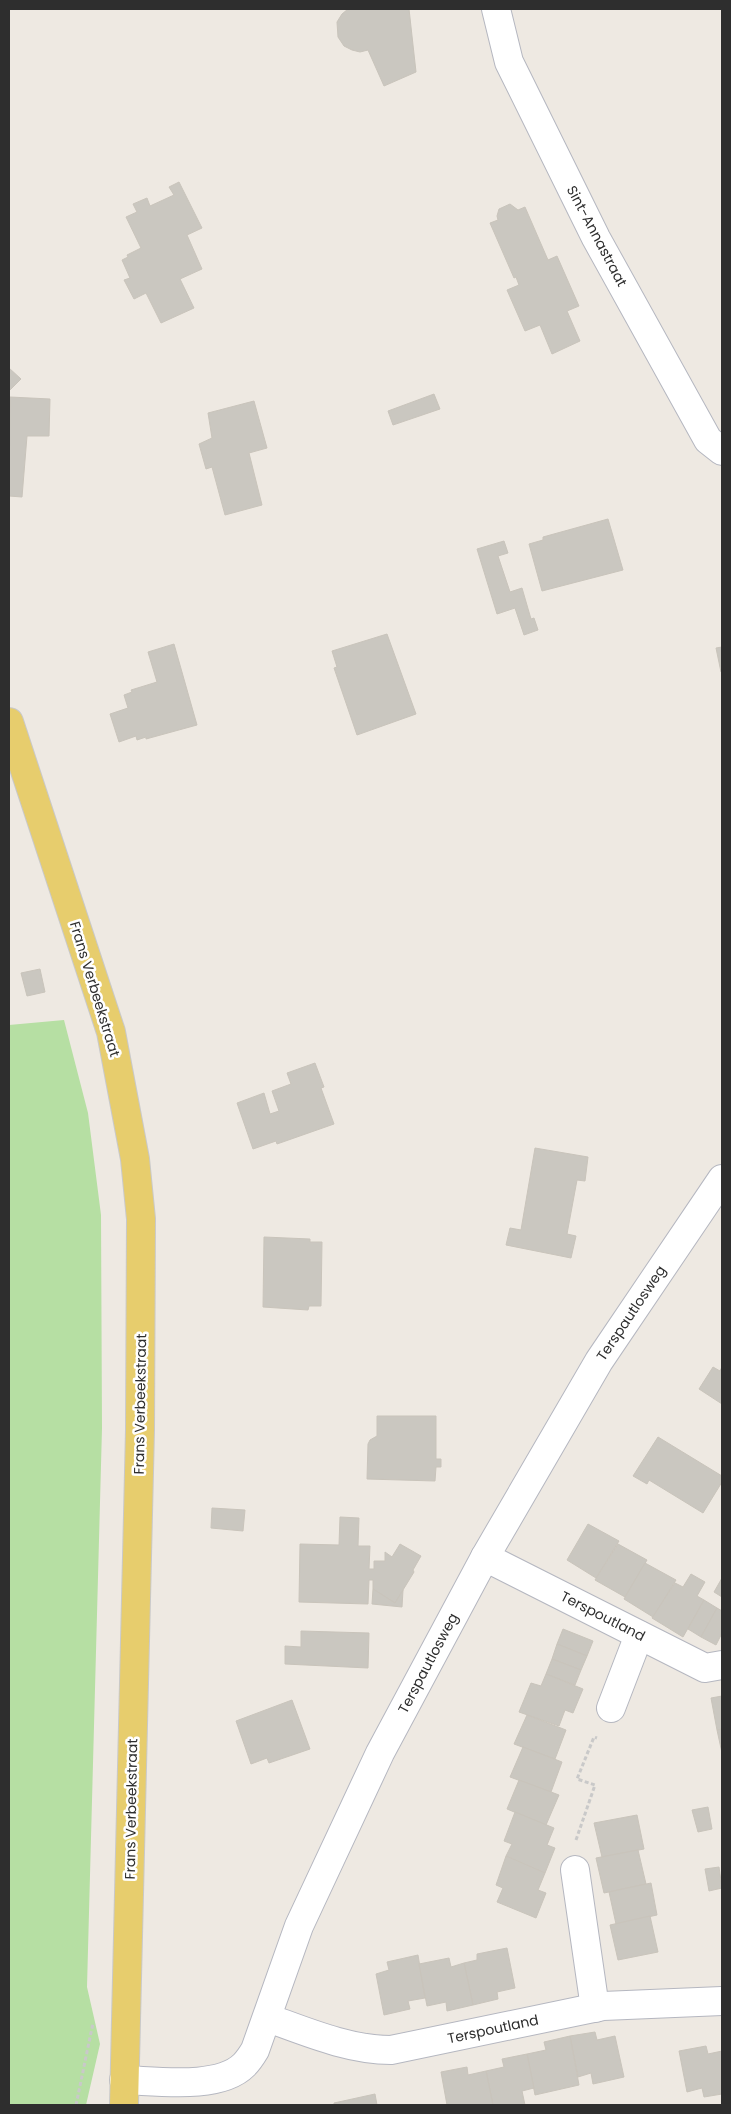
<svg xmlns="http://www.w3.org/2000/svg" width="731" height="2114" font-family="Poppins,sans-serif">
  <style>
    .green { fill: #b6dfa3 }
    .building { fill: #cac7c0; stroke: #c9c4bb }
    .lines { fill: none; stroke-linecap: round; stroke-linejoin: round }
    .minor-casing { stroke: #b5b7c0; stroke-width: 30 }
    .major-casing { stroke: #c9c9c9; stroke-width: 30 }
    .path { stroke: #c9c9c9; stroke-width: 3; stroke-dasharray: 4 2.5; stroke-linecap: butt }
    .minor { stroke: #fff; stroke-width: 28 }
    .major { stroke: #e7cd6d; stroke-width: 28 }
    .labels { text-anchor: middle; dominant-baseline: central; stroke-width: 5; stroke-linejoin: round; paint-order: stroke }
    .street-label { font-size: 14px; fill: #2e2e2e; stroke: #fff }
  </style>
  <rect width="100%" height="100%" fill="#eee9e2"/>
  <path class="green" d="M64,1020L88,1113L101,1215L102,1428L87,1987L100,2044L86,2105H9V1025Z"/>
  <g class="building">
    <path d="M348,9H409L416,72L384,86L368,50L360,52L352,50L344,46L338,37L337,22L342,14Z"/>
    <path d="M179,182L202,228L187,235L202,269L180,279L194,308L161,323L146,293L134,299L124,280L130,278L122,260L128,257L127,255L141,248L126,217L137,212L133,204L147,198L150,206L174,195L169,187Z"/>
    <path d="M510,204L518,210L525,207L548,260L557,256L579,306L567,311L580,341L552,354L540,325L525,331L507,290L519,285L516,277L514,278L490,223L498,220L497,216L499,209Z"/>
    <path d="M9,368L21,379L9,391Z"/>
    <path d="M434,394L440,409L393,425L388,411Z"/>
    <path d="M10,397L50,399L49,436H27L22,497L9,496Z"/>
    <path d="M254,401L267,448L249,453L262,505L225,515L212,467L206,469L199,444L212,438L208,413Z"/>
    <path d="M608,519L623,570L542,591L529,544L543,540V537Z"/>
    <path d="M504,541L508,553L498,556L510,592L522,588L531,619L534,618L538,630L524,635L515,608L497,614L477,549Z"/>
    <path d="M387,634L416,714L357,735L334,668L337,667L332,651Z"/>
    <path d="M174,644L197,725L146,739V737L137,740L136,736L119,742L110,714L128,708L124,695L132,692L131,690L157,682L148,652Z"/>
    <path d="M722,647V672H721L716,648Z"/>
    <path d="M40,969L45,992L27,996L21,973Z"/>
    <path d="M315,1063L324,1087L321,1088L334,1124L277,1144L276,1141L253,1149L237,1103L264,1093L270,1114L279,1111L272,1091L291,1084L287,1073Z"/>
    <path d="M535,1148L588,1157L585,1181L577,1180L567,1234L576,1236L571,1258L506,1245L510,1228L521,1230Z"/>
    <path d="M264,1237L310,1239V1242H322L321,1306H309L308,1310L263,1307Z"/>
    <path d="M713,1367L720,1371L722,1367V1404L699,1389Z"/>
    <path d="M377,1416H436V1459H441V1467H436L435,1481L367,1479L368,1444L370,1440L377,1436Z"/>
    <path d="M658,1437L722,1476V1482L703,1513L649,1480L647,1484L633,1476Z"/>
    <path d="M212,1508L245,1510L243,1531L211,1528Z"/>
    <path d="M340,1517L359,1518L358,1546H370L369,1569H374V1561H385V1552L392,1557L400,1544L421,1556L413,1570L414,1572L395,1603L373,1589V1580H369L368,1604L299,1602L300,1544L339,1545Z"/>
    <path d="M588,1524L619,1541L596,1578L567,1560Z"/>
    <path d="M618,1544L647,1560L625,1597L595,1580Z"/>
    <path d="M645,1563L676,1580L653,1617L624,1599Z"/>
    <path d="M691,1574L705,1582L697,1596L704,1600L683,1637L652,1618L675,1583L683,1587Z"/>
    <path d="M722,1578V1597L714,1592Z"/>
    <path d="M373,1589L395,1603L403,1590L402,1607L372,1604Z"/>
    <path d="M704,1600L717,1608L701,1637L688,1629Z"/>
    <path d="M717,1608L722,1611V1633L716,1645L701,1637Z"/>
    <path d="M563,1629L593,1641L587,1656L557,1644Z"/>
    <path d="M301,1631L369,1633L368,1668L285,1664V1646L301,1647Z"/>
    <path d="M557,1644L587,1656L581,1670L552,1659Z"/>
    <path d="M552,1659L581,1670L575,1685L546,1674Z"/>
    <path d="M546,1674L583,1689L573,1713L565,1710L559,1726L519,1712L531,1683L541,1686Z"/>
    <path d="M722,1696V1729L717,1730L711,1698Z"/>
    <path d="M292,1700L310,1749L269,1763L267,1758L251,1764L236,1721Z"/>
    <path d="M527,1715L566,1730L555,1759L514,1744Z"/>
    <path d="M722,1729V1753L717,1730Z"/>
    <path d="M523,1747L562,1762L551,1792L510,1777Z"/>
    <path d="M519,1780L559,1795L546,1825L507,1809Z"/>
    <path d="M708,1807L712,1829L698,1832L692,1810Z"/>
    <path d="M515,1812L554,1828L547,1845L555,1848L545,1873L506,1856L512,1844L504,1841Z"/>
    <path d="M637,1815L644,1849L602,1857L594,1823Z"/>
    <path d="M638,1850L646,1884L604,1893L596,1858Z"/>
    <path d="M506,1856L545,1873L538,1890L546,1893L536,1918L497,1902L503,1888L496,1885Z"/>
    <path d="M719,1867L722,1888L709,1891L705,1869Z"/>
    <path d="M651,1883L657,1915L616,1924L609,1892Z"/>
    <path d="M650,1916L658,1952L618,1960L610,1925Z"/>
    <path d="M507,1948L515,1988L497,1992L498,1999L473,2005L464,1963L477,1960V1954Z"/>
    <path d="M418,1955L425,1998L408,2001L410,2009L384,2015L376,1974L389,1970L387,1962Z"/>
    <path d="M449,1958L451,1967L464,1963L473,2005L447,2011L446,2002L427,2006L419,1964Z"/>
    <path d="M595,2032L597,2040L615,2036L624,2077L593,2084L591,2073L578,2077L570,2036Z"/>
    <path d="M570,2036L579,2085L535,2095L527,2054L546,2050L544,2042Z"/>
    <path d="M706,2046L708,2054L722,2051V2094L704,2097L702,2088L687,2092L679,2051Z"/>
    <path d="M527,2054L534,2088L522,2091L525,2105H493L486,2071L504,2067L502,2059Z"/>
    <path d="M467,2067L468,2075L486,2071L493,2105H447L441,2072Z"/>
    <path d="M375,2094L377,2105H334V2103Z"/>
  </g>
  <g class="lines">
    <defs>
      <g id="minor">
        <path d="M496,9L509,62L596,238L708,440L722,451"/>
        <path d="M485,1557L705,1668L722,1665"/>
        <path d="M611,1708L639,1635"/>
        <path d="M575,1870L595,2008"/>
        <path d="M268,2018C307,2032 349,2050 391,2050L603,2006L722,2001"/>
        <path d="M124,2080C157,2081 219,2090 244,2065C248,2061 252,2055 255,2050L299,1926L380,1753L485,1557L599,1361L722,1179"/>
      </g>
      <path id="major" d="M9,722L111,1032L135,1159L141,1219L140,1430L124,2105"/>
    </defs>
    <use href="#minor" class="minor-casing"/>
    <use href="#major" class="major-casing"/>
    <g class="path">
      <path d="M576,1840L595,1785L577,1779L594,1737L597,1738"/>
      <path d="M76,2105L93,2023"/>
    </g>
    <use href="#minor" class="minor"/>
    <use href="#major" class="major"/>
  </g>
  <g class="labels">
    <g class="street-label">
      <text transform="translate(597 236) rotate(62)">Sint-Annastraat</text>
      <text transform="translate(95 989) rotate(73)">Frans Verbeekstraat</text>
      <text transform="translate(631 1313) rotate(-56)">Terspautlosweg</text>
      <text transform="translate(140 1404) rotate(-89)">Frans Verbeekstraat</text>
      <text transform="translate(603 1616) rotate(27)">Terspoutland</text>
      <text transform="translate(428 1663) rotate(-62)">Terspautlosweg</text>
      <text transform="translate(131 1809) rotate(-89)">Frans Verbeekstraat</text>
      <text transform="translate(493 2029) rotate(-12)">Terspoutland</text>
    </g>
  </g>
  <rect width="731" height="2114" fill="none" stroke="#2e2e2e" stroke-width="20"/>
</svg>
